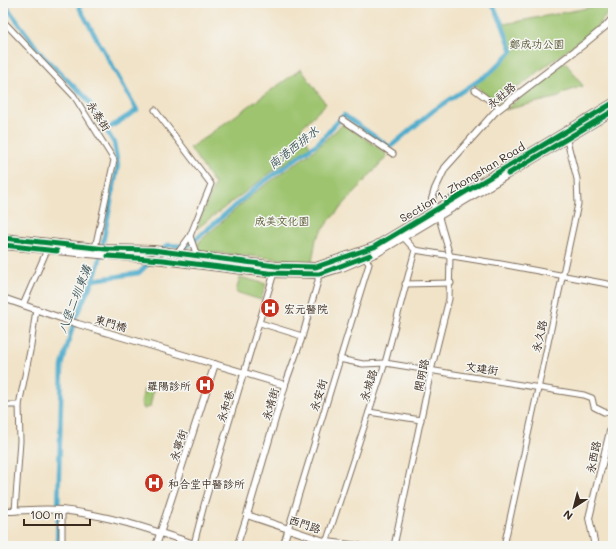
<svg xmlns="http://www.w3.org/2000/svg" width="616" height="549" font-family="Mali,'LXGW WenKai TC',sans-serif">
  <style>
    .green { fill: #9ec46f; stroke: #6c7746 }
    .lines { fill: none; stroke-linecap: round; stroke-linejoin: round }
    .canal { stroke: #4daccc; stroke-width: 4.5 }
    .minor-casing { stroke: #7b6b5a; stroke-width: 7 }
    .tertiary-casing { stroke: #7b6b5a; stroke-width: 8 }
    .primary-casing { stroke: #7b6b5a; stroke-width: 10 }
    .minor { stroke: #fff; stroke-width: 5 }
    .tertiary { stroke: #fff; stroke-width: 6 }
    .primary { stroke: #fff; stroke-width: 8 }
    .cycleway-casing { stroke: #f6f6f2; stroke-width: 8 }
    .cycleway { stroke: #00873e; stroke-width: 5 }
    .labels { text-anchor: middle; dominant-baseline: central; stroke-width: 3; stroke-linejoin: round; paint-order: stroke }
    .park-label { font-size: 11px; fill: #595836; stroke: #f6f6f2 }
    .street-label { font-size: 11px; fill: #3b2a1e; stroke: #f6f6f2 }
    .poi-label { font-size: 11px; fill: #3b2a1e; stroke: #f6f6f2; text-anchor: start }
    .water-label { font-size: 12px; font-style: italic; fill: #41585b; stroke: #f6f6f2 }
  </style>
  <rect width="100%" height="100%" fill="#f6f6f2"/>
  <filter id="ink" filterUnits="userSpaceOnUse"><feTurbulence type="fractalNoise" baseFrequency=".025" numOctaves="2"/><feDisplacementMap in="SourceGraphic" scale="8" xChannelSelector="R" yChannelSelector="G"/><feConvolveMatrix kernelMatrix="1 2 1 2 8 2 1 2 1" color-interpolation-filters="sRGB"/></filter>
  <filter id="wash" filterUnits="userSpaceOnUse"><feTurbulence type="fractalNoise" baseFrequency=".012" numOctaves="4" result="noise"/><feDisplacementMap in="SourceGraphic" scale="16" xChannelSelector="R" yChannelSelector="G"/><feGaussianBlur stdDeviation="0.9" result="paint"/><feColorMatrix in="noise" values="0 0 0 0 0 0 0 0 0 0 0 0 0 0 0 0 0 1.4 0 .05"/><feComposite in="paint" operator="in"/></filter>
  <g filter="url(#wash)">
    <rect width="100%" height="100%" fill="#f1e3c8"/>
    <g class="green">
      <path d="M613,3V7L595,29L496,104L474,84L491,72L512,51L504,24Z"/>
      <path d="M565,62L583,86L565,92L559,97L505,110Z"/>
      <path d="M301,69L326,104L301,128L310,147L273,171L196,229L215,184L190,148Z"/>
      <path d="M343,124L382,150L387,156L328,222L316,239L312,262L197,251L199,242L254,193L312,152Z"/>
      <path d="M240,277L266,284L261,300L236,292Z"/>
      <path d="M151,387L153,392L150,407L144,409L141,403L144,389Z"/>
    </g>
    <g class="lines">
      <g class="canal">
        <path d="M4,3L42,55L87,99L114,143L118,165L99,263L93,280L75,318L62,366L57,546"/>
        <path d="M85,3L79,7L137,110L106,130"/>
        <path d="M93,280L139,273L167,245L188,246L258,186L318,143L344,115L390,147L434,110L491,72L512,51L502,24L492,3"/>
      </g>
    </g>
  </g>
  <g filter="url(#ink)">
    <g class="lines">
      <defs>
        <g id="minor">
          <path d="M3,21L74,96L114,160L95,248"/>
          <path d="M475,90L500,108"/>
          <path d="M155,110L211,184L190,236L177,254"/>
          <path d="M343,120L393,154"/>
          <path d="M190,236L197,256"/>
          <path d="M415,250L501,264L613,285"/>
          <path d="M405,284L451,283"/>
          <path d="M23,305L47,250"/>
          <path d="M260,323L302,336"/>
          <path d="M339,359L363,364L385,363L584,395L592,398L594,407L604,412L613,413"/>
          <path d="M285,385L301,341L318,281V272"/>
          <path d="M3,405H19"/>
          <path d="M369,412L421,420"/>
          <path d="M15,511L20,441L19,405L31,346L36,309"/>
          <path d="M194,544L204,505L274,273"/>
          <path d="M62,546V510"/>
          <path d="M237,546L247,515"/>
          <path d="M283,546L369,264L364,255"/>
          <path d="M325,546L385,363L415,250L403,237"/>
          <path d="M394,546L431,371L449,299L450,256L438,214"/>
          <path d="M504,546L578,204L577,179L566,137"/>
        </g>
        <g id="tertiary">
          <path d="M435,210L432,199L435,189L445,168L495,112L584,44L606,26L613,18"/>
          <path d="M3,298L78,324L285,385L247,515L327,542L359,546"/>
          <path d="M3,511C22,511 42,508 61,510C109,515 155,531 200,546"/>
          <path d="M156,546L215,364"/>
          <path d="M595,546L589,518L613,419"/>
        </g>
        <g id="primary">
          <path d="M3,238L106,249L153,250L276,266L316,267L374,247L613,103"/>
          <path d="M3,245L163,260L268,273L319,274L342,267L377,252L613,111"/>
        </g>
      </defs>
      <use href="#minor" class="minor-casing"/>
      <use href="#tertiary" class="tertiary-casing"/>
      <use href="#primary" class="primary-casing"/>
      <use href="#minor" class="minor"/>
      <use href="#tertiary" class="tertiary"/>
      <use href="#primary" class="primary"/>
      <defs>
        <g id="cycleway">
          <path d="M508,174L613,111"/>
          <path d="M3,238L106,249L153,250L276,266L316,267L374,247L613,103"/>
          <path d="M3,245L57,251"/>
          <path d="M108,256L163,260L268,273L319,274L370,255"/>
        </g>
      </defs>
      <use href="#cycleway" class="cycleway-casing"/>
      <use href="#cycleway" class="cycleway"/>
    </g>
  </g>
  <defs>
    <symbol id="hospital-disc" viewBox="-11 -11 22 22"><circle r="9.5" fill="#c8321e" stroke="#f6f6f2"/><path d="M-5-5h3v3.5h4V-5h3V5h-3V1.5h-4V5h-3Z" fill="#fff"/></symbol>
  </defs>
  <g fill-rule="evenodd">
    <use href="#hospital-disc" x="259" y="297" width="22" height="22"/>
    <use href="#hospital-disc" x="194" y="374" width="22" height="22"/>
    <use href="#hospital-disc" x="143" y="472" width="22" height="22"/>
  </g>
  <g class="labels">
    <g class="park-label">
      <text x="537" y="43">鄭成功公園</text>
      <text x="282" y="220">成美文化園</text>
    </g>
    <g class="street-label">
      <text transform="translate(501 95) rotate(-39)">永社路</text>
      <text transform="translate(99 116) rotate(57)">永泰街</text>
      <text transform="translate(462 182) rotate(-31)">Section 1, Zhongshan Road</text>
      <text transform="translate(111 323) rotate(16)">東門橋</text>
      <text transform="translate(539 336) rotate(-77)">永久路</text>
      <text transform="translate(482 368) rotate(8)">文建街</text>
      <text transform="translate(421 375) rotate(-78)">開明路</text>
      <text transform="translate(368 385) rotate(-72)">永城路</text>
      <text transform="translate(318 395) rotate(-73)">永安街</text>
      <text transform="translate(270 404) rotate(-74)">永靖街</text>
      <text transform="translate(225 406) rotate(-73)">永和巷</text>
      <text transform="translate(178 445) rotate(-72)">永寧街</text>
      <text transform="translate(593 457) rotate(-79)">永西路</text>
      <text transform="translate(305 524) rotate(18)">西門路</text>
    </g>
    <g class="poi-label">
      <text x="284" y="308">宏元醫院</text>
      <text x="191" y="385" text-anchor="end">羅陽診所</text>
      <text x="168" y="483">和合堂中醫診所</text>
    </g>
    <g class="water-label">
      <text transform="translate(293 147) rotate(-38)">南港西排水</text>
      <text transform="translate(74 299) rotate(-69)">八堡二圳東溝</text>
    </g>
  </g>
  <rect width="616" height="549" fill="none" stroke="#f6f6f2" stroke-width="16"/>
  <g transform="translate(574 507) rotate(216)" stroke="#f6f6f2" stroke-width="3" paint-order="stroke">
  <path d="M0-3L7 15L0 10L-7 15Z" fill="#3b2a1e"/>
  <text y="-6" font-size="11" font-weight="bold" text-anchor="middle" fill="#3b2a1e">N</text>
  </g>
  <path d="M24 519v6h66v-6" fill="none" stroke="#3b2a1e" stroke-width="2"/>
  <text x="30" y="519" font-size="12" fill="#3b2a1e" stroke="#f6f6f2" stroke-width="3" paint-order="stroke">100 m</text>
</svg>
